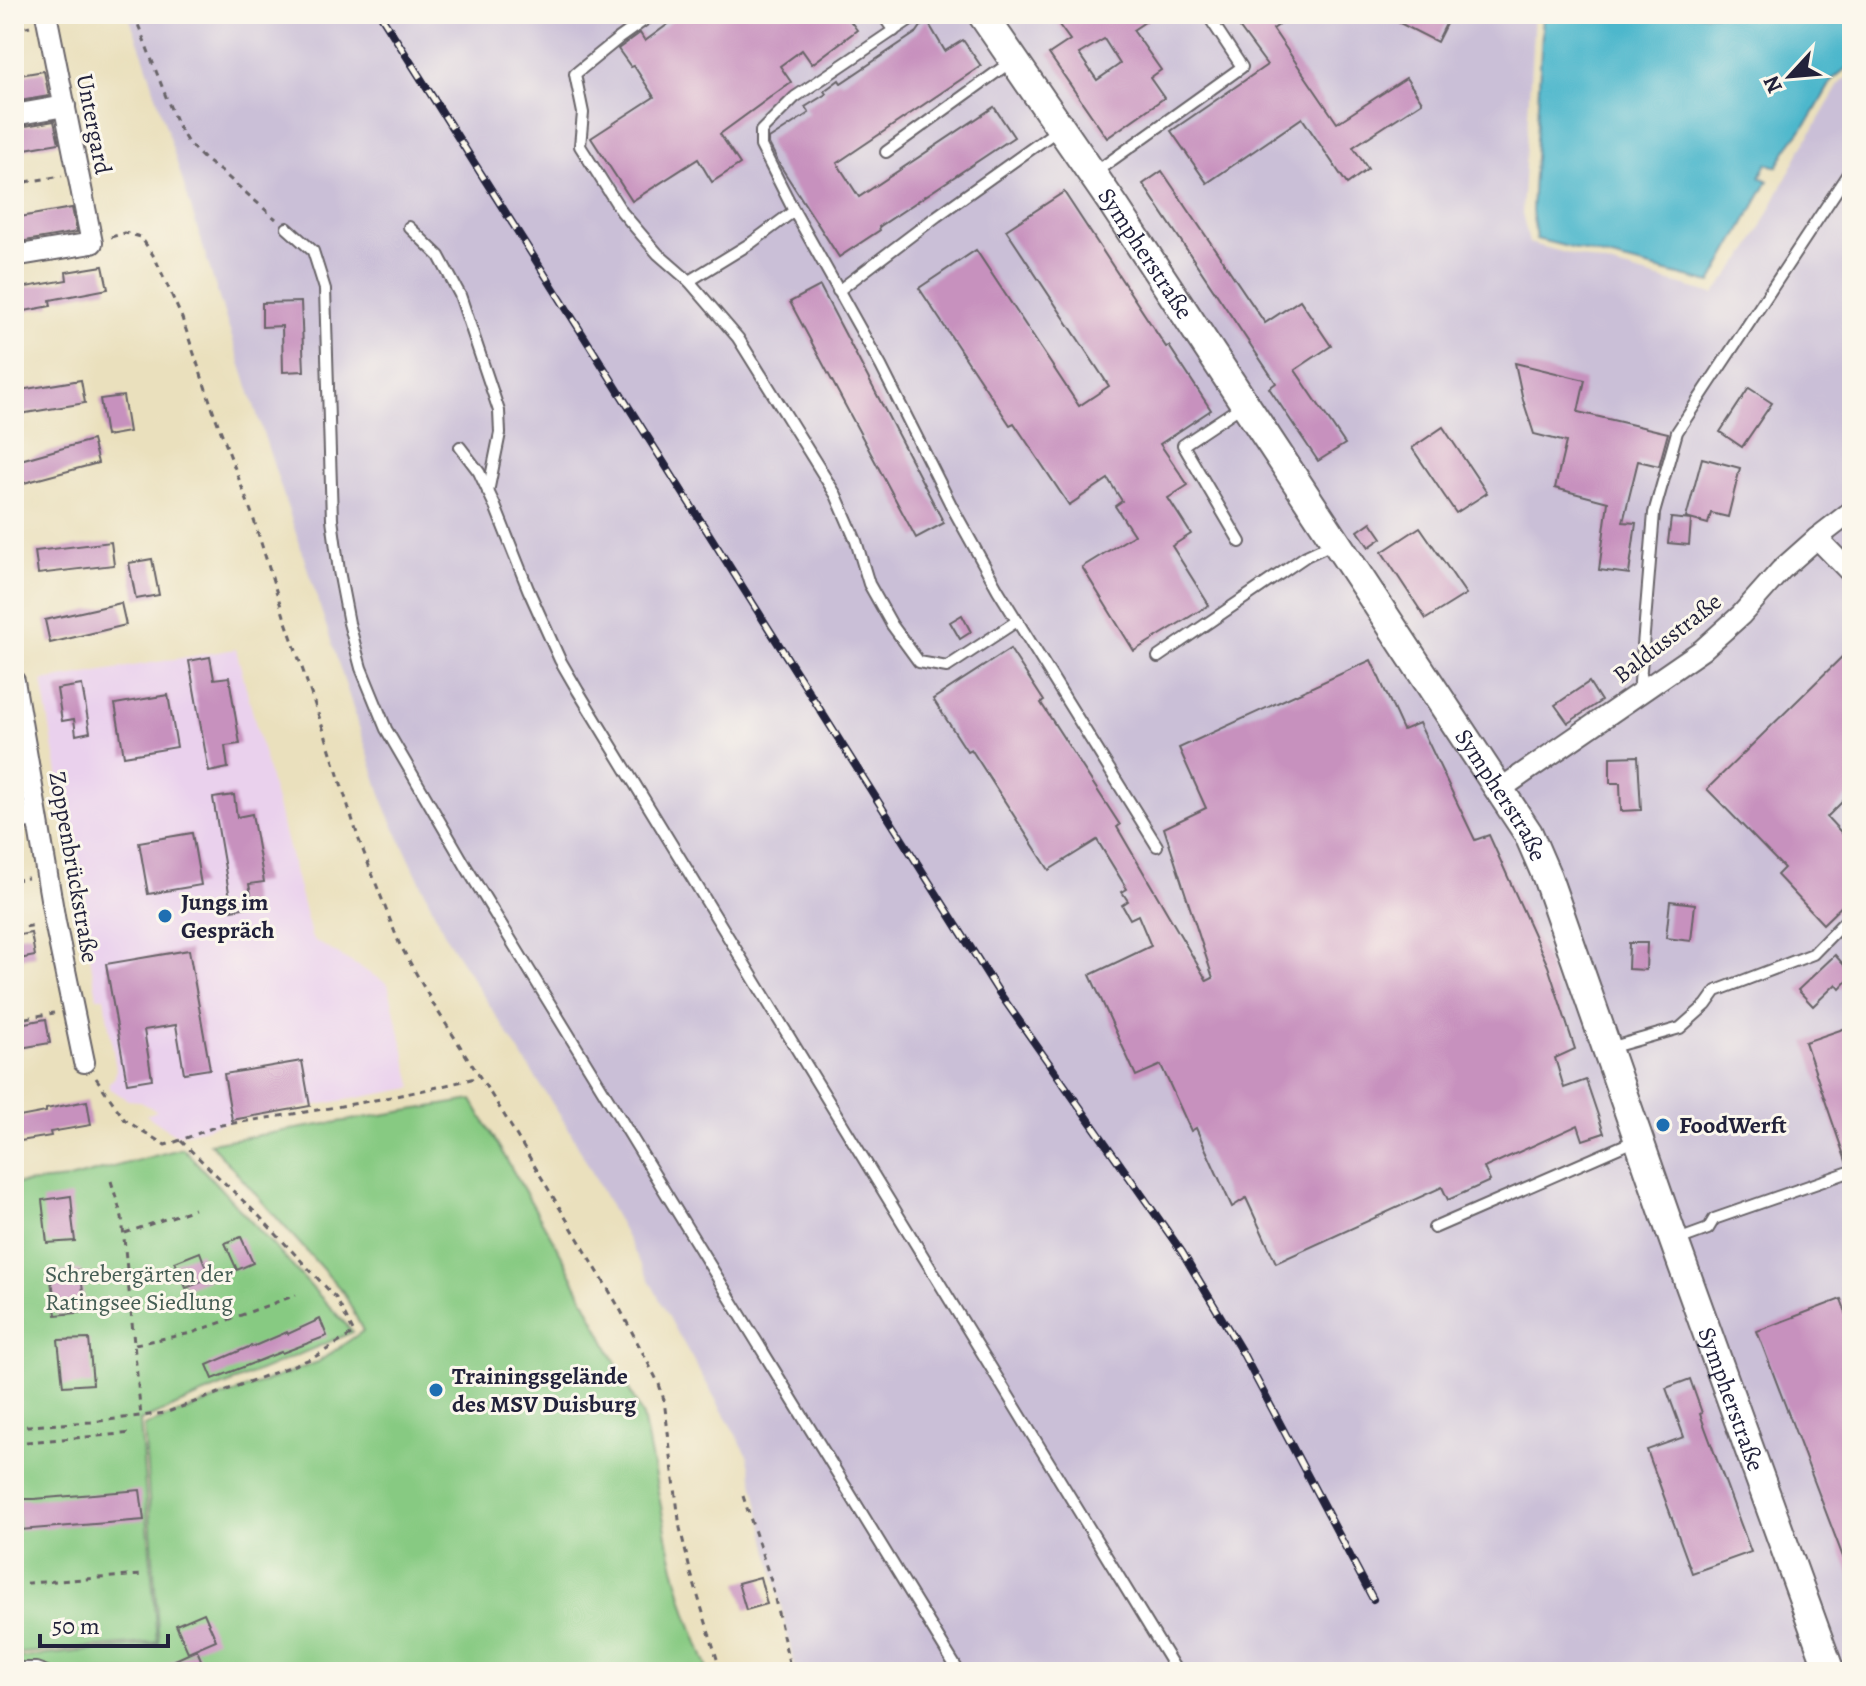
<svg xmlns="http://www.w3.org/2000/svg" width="1866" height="1686" font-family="Alegreya,serif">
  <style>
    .built { fill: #ead1ed }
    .industrial { fill: #cabfd7 }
    .green { fill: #87ca82; stroke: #54765e; stroke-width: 2 }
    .water { fill: #4eb7cc; stroke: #386c84; stroke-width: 2 }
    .building { fill: #c791be; fill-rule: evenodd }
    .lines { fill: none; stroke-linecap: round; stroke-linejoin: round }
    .lane-casing { stroke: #686468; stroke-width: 14 }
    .street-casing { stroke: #686468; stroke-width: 24 }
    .secondary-casing { stroke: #686468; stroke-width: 32 }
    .path { stroke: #686468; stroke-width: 3; stroke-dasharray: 6 6; stroke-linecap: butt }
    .lane { stroke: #fff; stroke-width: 10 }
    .street { stroke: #fff; stroke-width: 20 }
    .secondary { stroke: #fff; stroke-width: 28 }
    .rail-casing { stroke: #22223b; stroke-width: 8 }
    .rail { stroke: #fbf7ec; stroke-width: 5; stroke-dasharray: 15; stroke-linecap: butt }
    .poi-dot { fill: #1f6fb2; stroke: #fbf7ec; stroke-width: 3 }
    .labels { text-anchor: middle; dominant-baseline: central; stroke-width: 6; stroke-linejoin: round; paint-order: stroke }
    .street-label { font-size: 24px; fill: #22223b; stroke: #fbf7ec }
    .poi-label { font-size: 24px; font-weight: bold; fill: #22223b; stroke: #fbf7ec; text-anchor: start }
    .park-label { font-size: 24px; fill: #455d54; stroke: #fbf7ec }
  </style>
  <rect width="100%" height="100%" fill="#fbf7ec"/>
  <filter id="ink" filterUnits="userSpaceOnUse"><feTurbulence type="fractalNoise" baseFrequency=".0125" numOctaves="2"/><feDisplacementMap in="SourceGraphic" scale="16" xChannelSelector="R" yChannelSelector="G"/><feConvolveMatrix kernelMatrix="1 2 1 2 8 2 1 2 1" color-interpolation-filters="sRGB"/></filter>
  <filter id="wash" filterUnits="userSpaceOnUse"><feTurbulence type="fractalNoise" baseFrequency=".006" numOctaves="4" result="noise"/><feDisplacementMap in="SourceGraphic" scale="32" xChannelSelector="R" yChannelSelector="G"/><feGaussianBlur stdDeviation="1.8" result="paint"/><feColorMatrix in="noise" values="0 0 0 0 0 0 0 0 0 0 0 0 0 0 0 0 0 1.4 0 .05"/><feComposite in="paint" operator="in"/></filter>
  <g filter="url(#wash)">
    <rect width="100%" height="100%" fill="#eae0bd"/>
    <path class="built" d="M236,649L312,939L388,984L413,1088L232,1120L193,1132L176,1135L146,1115L157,1111L139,1101L128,1100L109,1088V1083L115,1077L116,1068L104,997H97L42,681Z"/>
    <path class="industrial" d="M128,14H1534L1522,213L1529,243L1714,294L1751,247L1799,153L1842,80L1852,77V1672H796L747,1454L677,1332L570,1131L447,939L386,809L218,295L145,60Z"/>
    <g class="green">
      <path d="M472,1100L561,1254L643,1417L671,1556L687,1614L709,1672H14V1658L159,1644L144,1426L318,1362L363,1331L344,1293L210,1143Z"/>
      <path d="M183,1148L353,1332L140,1421L157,1642L14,1654V1184L69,1179Z"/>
    </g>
    <path class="water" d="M1543,14H1852V66L1848,67L1833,79L1812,116L1787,149L1777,167L1767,163L1760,177L1768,181L1711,283L1536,239L1532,211Z"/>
    <g id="blocks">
      <g class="building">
        <path d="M682,14H845L857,30L812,64L802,50L780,66L791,82L720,134L740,164L712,182L698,159L632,201L591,138L654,97L634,66L631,67L618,49L640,33L645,41Z"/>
        <path d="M1051,14H1157L1133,30L1161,70L1150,78L1164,98L1107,138L1049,54L1070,40ZM1104,39L1120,64L1097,80L1079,54Z"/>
        <path d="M1259,14H1295L1273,29L1337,123L1406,78L1422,102L1353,147L1368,169L1347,184L1302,118L1207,183L1171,131L1267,65L1239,27Z"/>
        <path d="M1382,14H1451L1437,42Z"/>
        <path d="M926,19L945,51L963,40L981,66L837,163L859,197L994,107L1014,137L879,227L880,230L839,257L781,167L769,144V139L809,113L805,107L826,94L824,91L839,80L841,83L917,32Z"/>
        <path d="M44,71L49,96L14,102V76Z"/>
        <path d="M54,121L59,143L14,151V128Z"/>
        <path d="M1162,171L1265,323L1300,300L1331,346L1295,370L1345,444L1318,461L1269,388L1276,383L1143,184Z"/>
        <path d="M1064,192L1166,347L1169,346L1211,410L1160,444L1188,485L1168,498L1191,534L1172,546L1209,605L1134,651L1082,567L1134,535L1115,506L1122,501L1108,479L1069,505L1014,423L1010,425L919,288L976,250L1079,406L1109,386L1006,230Z"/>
        <path d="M72,208L77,232L14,243V218Z"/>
        <path d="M103,266L108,289L50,300L51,306L14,313V289L67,280L66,272Z"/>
        <path d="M820,286L944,523L916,538L790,302Z"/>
        <path d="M301,302L304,371L283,372L282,326L262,327V303Z"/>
        <path d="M1515,363L1585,380L1578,412L1668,433L1659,466L1638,461L1623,522L1636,523L1629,574L1599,570L1608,502L1555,488L1566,442L1534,434L1523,400Z"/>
        <path d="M81,380L85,403L14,415V391Z"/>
        <path d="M1749,388L1772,403L1742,447L1720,432Z"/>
        <path d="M123,396L129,432L106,436L100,399Z"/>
        <path d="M1443,427L1487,493L1456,513L1412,448Z"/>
        <path d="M92,440L98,463L24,483L17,461Z"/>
        <path d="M1702,458L1740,468L1728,517L1711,513L1708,524L1686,518Z"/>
        <path d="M1671,518L1691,520L1689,545L1668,543Z"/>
        <path d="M1371,522L1382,538L1369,547L1358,531Z"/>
        <path d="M1420,527L1466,594L1426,619L1382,552Z"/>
        <path d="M111,542L114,565L38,574L35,551Z"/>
        <path d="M152,559L159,595L136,599L129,563Z"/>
        <path d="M121,603L126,625L50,643L45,620Z"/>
        <path d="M962,615L971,632L960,639L950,622Z"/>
        <path d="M1852,647V792L1827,817L1852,844V896L1823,924L1777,875L1784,868L1707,789Z"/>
        <path d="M1010,649L1044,701L1041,703L1120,825L1117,827L1207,981L1213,978L1164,828L1206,808L1179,748L1371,660L1403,730L1419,723L1475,840L1489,835L1548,966L1575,1049L1555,1058L1564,1088L1586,1080L1604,1133L1583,1140L1578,1125L1484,1168L1490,1181L1448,1200L1442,1187L1276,1263L1246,1198L1232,1207L1196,1128L1191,1131L1161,1065L1136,1076L1090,975L1151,946L1138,915L1130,919L1122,905L1128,901L1122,892L1127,889L1097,840L1049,870L971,749L967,751L933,699Z"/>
        <path d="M210,657L214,679L229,677L240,744L225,746L228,768L209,772L189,661Z"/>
        <path d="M1589,682L1601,701L1568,723L1555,705Z"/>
        <path d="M82,685L90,732L76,735L74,719L62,721L57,689Z"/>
        <path d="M168,695L177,747L124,756L115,704Z"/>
        <path d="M1638,756L1641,810L1621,811L1620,783H1610V757Z"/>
        <path d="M234,795L237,817L252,814L264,882L249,884L253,906L232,910L213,798Z"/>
        <path d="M192,833L201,885L148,894L139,842Z"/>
        <path d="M1670,901L1695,904L1691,941L1666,938Z"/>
        <path d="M31,933L35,956L14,960V936Z"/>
        <path d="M1629,943H1647L1646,970L1628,969Z"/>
        <path d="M189,950L210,1069L184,1073L176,1025L144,1030L152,1079L127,1083L106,964Z"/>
        <path d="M1835,955L1852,974V976L1840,989L1836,984L1813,1006L1798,990Z"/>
        <path d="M46,1019L50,1043L14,1049V1025Z"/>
        <path d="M1852,1026V1163L1847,1164L1805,1042Z"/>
        <path d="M302,1061L310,1106L232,1120L224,1074Z"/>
        <path d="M87,1101L91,1125L50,1132L51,1136L14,1142V1118L46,1112V1109Z"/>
        <path d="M71,1196L73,1218H72L75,1241L47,1243L42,1200Z"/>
        <path d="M241,1237L253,1263L237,1270L225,1243Z"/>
        <path d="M200,1252L210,1279L186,1288L175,1262Z"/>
        <path d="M80,1270L86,1312L56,1315L53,1287L52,1288L50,1273Z"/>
        <path d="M1841,1299L1852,1329L1851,1578L1757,1331Z"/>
        <path d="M320,1319L327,1336L282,1353L281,1352L213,1379L207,1365L251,1346L252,1347L287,1332L288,1334Z"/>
        <path d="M89,1339L93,1384L63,1386L58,1340Z"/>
        <path d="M1690,1379L1702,1413L1700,1414L1751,1552L1692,1573L1647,1450L1684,1437L1666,1388Z"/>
        <path d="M140,1490L144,1520L20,1530L17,1499H34Z"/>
        <path d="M760,1577L767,1604L746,1610L738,1583Z"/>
        <path d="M204,1613L216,1640L188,1652L176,1625Z"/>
        <path d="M197,1650L206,1672H148Z"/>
      </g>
    </g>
  </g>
  <g filter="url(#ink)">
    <use href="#blocks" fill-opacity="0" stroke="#686468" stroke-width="2"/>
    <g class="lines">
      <defs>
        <g id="lane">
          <path d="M653,14L618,39L575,74L583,113L580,146L622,212L658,254L689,281L751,243L794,211"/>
          <path d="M882,14L894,31"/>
          <path d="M918,14L795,97L761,131V146L794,211L881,366L952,507L998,590L1157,846"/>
          <path d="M886,152L1012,61"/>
          <path d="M1094,173L1242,67L1207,14"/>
          <path d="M409,227L439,256L460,295L499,411L500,433L488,492"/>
          <path d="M287,228L313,251L325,289L332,519L339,571L349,623L361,668L386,729L468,870L959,1672"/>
          <path d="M689,281L738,338L836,495L856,541L869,584L892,625L919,662L947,667L1017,621"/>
          <path d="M838,291L937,216L1059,129"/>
          <path d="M460,447L479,472L495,506L528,589L560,660L578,691L1177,1672"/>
          <path d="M1240,542L1183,445L1243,405"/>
          <path d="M1158,657L1306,556L1334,543"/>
          <path d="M1639,694L1654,513L1677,432L1849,172"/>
          <path d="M1609,1048L1680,1028L1706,1005L1716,991L1813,954L1852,914"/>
          <path d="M1434,1228L1636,1140"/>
          <path d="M1678,1240L1708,1229L1714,1219L1852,1171"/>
          <path d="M14,1668H36L47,1672"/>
        </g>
        <g id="street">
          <path d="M14,115L65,106"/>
          <path d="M14,256L92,243L46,14"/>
          <path d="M1817,538L1852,574"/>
          <path d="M14,681L55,922L84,1062"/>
          <path d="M1499,790L1702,650L1741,615L1781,570L1817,538L1852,511"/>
          <path d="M14,819L36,816"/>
        </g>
        <g id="secondary">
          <path id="s1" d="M982,14L1113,204L1528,833L1547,877L1674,1241L1830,1672"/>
        </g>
      </defs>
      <use href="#lane" class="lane-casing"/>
      <use href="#street" class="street-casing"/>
      <use href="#secondary" class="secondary-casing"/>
      <g class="path">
        <path d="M134,14L168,102L179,128L188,143L205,160L222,172L276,219"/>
        <path d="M14,30L30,26"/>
        <path d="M14,184L62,176"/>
        <path d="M111,237L125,233L141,237L155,258L182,318L214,413L252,514L284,616L325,734L359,840L399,943L435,1007L503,1113L620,1309L659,1384L664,1400L680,1528L690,1570L721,1672"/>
        <path d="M14,880L28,878"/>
        <path d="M14,929L36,925"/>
        <path d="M14,1020L54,1013"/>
        <path d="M96,1078L125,1120L165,1145C184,1140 202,1131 221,1125C307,1112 395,1099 479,1077"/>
        <path d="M111,1181L122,1217L141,1417"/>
        <path d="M125,1233L194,1209"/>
        <path d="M135,1344L192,1333L296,1295"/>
        <path d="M14,1427L91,1422L165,1413L313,1358L354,1333L336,1298L260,1217L181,1141"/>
        <path d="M14,1443L133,1433"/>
        <path d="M743,1496L771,1581L791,1672"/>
        <path d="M14,1584L142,1575"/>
      </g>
      <use href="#lane" class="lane"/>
      <use href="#street" class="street"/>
      <use href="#secondary" class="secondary"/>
      <defs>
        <path id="rail" d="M380,14L998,991L1182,1252L1242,1352L1373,1599"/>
      </defs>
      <use href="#rail" class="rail-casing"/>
      <use href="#rail" class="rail"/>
    </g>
  </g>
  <g class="poi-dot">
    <circle cx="165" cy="916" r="8"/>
    <circle cx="1663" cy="1125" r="8"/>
    <circle cx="436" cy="1390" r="8"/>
  </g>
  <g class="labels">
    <g class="street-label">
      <text transform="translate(94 124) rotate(79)">Untergard</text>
      <text stroke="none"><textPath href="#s1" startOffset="290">Sympherstraße</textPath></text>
      <text transform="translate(1667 638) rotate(-38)">Baldusstraße</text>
      <text stroke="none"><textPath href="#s1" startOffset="938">Sympherstraße</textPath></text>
      <text transform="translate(74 867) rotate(80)">Zoppenbrückstraße</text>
      <text stroke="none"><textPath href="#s1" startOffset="1586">Sympherstraße</textPath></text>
    </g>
    <g class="poi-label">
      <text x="181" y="902">Jungs im<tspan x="181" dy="28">Gespräch</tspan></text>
      <text x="1679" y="1125">FoodWerft</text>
      <text x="452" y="1376">Trainingsgelände<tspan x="452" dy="28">des MSV Duisburg</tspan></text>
    </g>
    <g class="park-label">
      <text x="139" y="1274">Schrebergärten der<tspan x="139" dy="28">Ratingsee Siedlung</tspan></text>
    </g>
  </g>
  <rect width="1866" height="1686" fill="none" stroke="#fbf7ec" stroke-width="48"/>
  <g transform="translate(1790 76) rotate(244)" stroke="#fbf7ec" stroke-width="6" paint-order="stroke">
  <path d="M0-6L14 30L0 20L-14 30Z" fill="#22223b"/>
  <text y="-12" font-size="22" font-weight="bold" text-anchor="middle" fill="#22223b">N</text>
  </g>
  <path d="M40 1634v12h128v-12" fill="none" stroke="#22223b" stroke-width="4"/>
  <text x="52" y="1634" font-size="24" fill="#22223b" stroke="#fbf7ec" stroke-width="6" paint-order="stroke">50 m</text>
</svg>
